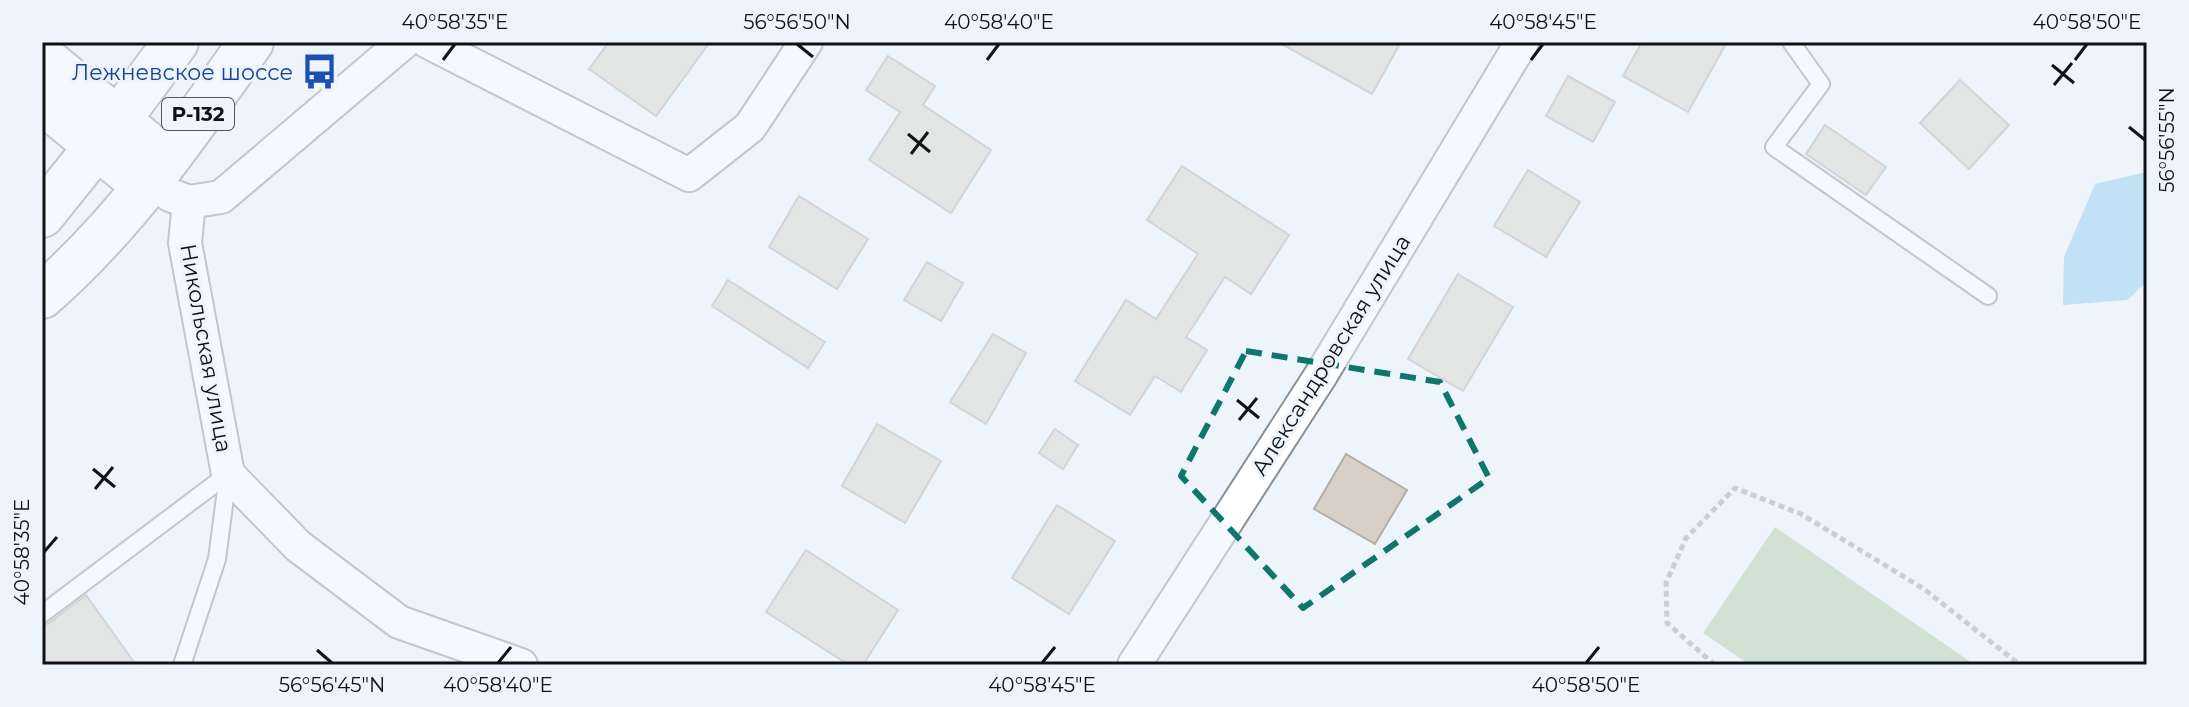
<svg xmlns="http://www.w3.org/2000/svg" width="2189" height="707" font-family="Montserrat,sans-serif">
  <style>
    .green { fill: #afcba2 }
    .water { fill: #8dc9ee }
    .building { fill: #d7d0c8; stroke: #b3ada5; stroke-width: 2 }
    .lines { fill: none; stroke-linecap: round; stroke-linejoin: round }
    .lane-casing { stroke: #899096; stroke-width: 20 }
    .street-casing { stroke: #899096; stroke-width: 36 }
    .primary-casing { stroke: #899096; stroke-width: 48 }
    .highway-casing { stroke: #899096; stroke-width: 48 }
    .path { stroke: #9ea3a8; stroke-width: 5; stroke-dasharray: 6 4; stroke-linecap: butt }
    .lane { stroke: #fff; stroke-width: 16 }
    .street { stroke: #fff; stroke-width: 32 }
    .primary { stroke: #fff; stroke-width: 44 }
    .highway { stroke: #fff; stroke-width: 44 }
    .marked { fill: none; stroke: #0f766e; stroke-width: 6; stroke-dasharray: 16 10; stroke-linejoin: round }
    .ticks { fill: none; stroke: #101315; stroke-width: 3 }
    .labels { text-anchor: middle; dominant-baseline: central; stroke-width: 6; stroke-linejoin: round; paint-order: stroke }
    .shield { fill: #edf4fb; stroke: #52565a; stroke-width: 2 }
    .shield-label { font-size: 20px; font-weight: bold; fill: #101315 }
    .transit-label { font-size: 22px; fill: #164399; stroke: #edf4fb; text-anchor: end }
    .street-label { font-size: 22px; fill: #101315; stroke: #edf4fb }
    .neatline { fill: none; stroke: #101315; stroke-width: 3 }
    .ticks-label { font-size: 20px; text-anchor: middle; fill: #101315 }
  </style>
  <rect width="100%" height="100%" fill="#edf4fb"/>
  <path class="green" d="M1775,527L1975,665H1750L1703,633Z"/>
  <path class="water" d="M2147,172V282L2127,300L2063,305L2064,257L2095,184Z"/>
  <g class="building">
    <path d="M609,42H710L656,116L589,69Z"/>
    <path d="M1278,42H1401L1372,94Z"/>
    <path d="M1642,42H1727L1688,112L1623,76Z"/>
    <path d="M888,56L935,86L923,105L991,150L951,213L869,160L900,112L866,90Z"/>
    <path d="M1568,76L1615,102L1593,142L1546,116Z"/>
    <path d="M1960,80L2009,125L1969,169L1920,123Z"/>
    <path d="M1825,125L1886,167L1866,195L1806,154Z"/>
    <path d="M1182,166L1289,235L1251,294L1225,277L1186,337L1207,350L1181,392L1155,376L1130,415L1075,381L1126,300L1156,319L1198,254L1147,220Z"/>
    <path d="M1528,170L1580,202L1546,257L1494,226Z"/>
    <path d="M799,196L868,239L837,289L769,247Z"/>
    <path d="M927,262L963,283L941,321L904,300Z"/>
    <path d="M1458,274L1513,307L1463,391L1408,359Z"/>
    <path d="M728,280L825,342L808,368L712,306Z"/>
    <path d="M993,334L1026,353L986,424L950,402Z"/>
    <path d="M877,424L941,461L905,523L842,486Z"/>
    <path d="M1055,429L1078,445L1063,469L1039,453Z"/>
    <path d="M1346,454L1407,490L1375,544L1314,509Z"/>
    <path d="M1057,505L1115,541L1069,614L1012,578Z"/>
    <path d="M806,550L898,610L863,665H849L766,612Z"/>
    <path d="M86,595L136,665H42V625L49,623Z"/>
  </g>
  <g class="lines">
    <defs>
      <g id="lane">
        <path d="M1791,42L1821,84L1774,147L1988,296"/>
        <path d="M42,614L228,474"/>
        <path d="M182,665L217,559L228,475"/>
      </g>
      <g id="street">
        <path d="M428,42L689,175L750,127L806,42"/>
        <path d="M170,195L189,202L221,197L404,42"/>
        <path d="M189,202L185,243L228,474L298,546L399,622L521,665"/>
        <path d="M1134,665L1321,375L1522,42"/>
      </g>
      <g id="primary">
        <path d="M42,57L165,159"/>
        <path d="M42,101L145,186"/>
      </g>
      <g id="highway">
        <path d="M42,215L118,120L176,42"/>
        <path d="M42,296C125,224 189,131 251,42"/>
      </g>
    </defs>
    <use href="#lane" class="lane-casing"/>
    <use href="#street" class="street-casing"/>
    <use href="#primary" class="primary-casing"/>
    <use href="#highway" class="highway-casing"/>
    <path class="path" d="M1715,665L1667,623L1666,583L1686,538L1735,488L1801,514L1924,589L2020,665"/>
    <use href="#lane" class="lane"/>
    <use href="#street" class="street"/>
    <use href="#primary" class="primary"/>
    <use href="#highway" class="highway"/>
  </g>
  <path d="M0 0H2189V707H0ZM1246,351L1440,382L1489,478L1303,608L1181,476Z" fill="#edf4fb" fill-opacity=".55" fill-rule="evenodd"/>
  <path class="marked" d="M1246,351L1440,382L1489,478L1303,608L1181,476Z"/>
  <path class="ticks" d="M797,44L813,57M443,60L455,44M987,60L999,44M1531,60L1543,44M2075,60L2087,44M2052,65L2074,83M2054,85L2072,63M2129,127L2145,140M908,134L930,152M911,154L928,132M1237,400L1259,418M1239,420L1257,398M93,469L115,487M95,489L113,467M44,552L57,537M317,650L332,663M498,663L511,647M1042,663L1055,647M1586,663L1599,647"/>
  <defs>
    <symbol id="bus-bare" viewBox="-9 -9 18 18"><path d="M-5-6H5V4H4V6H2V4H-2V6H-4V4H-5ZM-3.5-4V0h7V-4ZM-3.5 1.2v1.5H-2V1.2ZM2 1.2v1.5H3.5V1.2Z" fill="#1a4fb4" stroke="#edf4fb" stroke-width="2.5" paint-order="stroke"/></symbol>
  </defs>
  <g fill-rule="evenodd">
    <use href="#bus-bare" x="294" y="46" width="51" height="51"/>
  </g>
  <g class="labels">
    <rect class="shield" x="162" y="98" width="72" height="32" rx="6"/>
    <g class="shield-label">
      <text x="198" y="114">Р-132</text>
    </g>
    <g class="transit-label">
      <text x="293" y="72">Лежневское шоссе</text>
    </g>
    <g class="street-label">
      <text transform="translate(206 348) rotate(80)">Никольская улица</text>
      <text transform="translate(1331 355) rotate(-58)">Александровская улица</text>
    </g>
  </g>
  <rect width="2189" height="707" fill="none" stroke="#edf4fb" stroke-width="88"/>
  <rect x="44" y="44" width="2101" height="619" class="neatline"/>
  <g class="ticks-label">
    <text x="455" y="29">40°58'35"E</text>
    <text x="797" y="29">56°56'50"N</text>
    <text x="999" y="29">40°58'40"E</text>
    <text x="1543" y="29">40°58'45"E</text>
    <text x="2087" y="29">40°58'50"E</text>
    <text transform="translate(2167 140) rotate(-90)" y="7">56°56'55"N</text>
    <text transform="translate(22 552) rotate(-90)" y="7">40°58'35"E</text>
    <text x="332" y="692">56°56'45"N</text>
    <text x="498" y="692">40°58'40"E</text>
    <text x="1042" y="692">40°58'45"E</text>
    <text x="1586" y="692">40°58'50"E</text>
  </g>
</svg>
